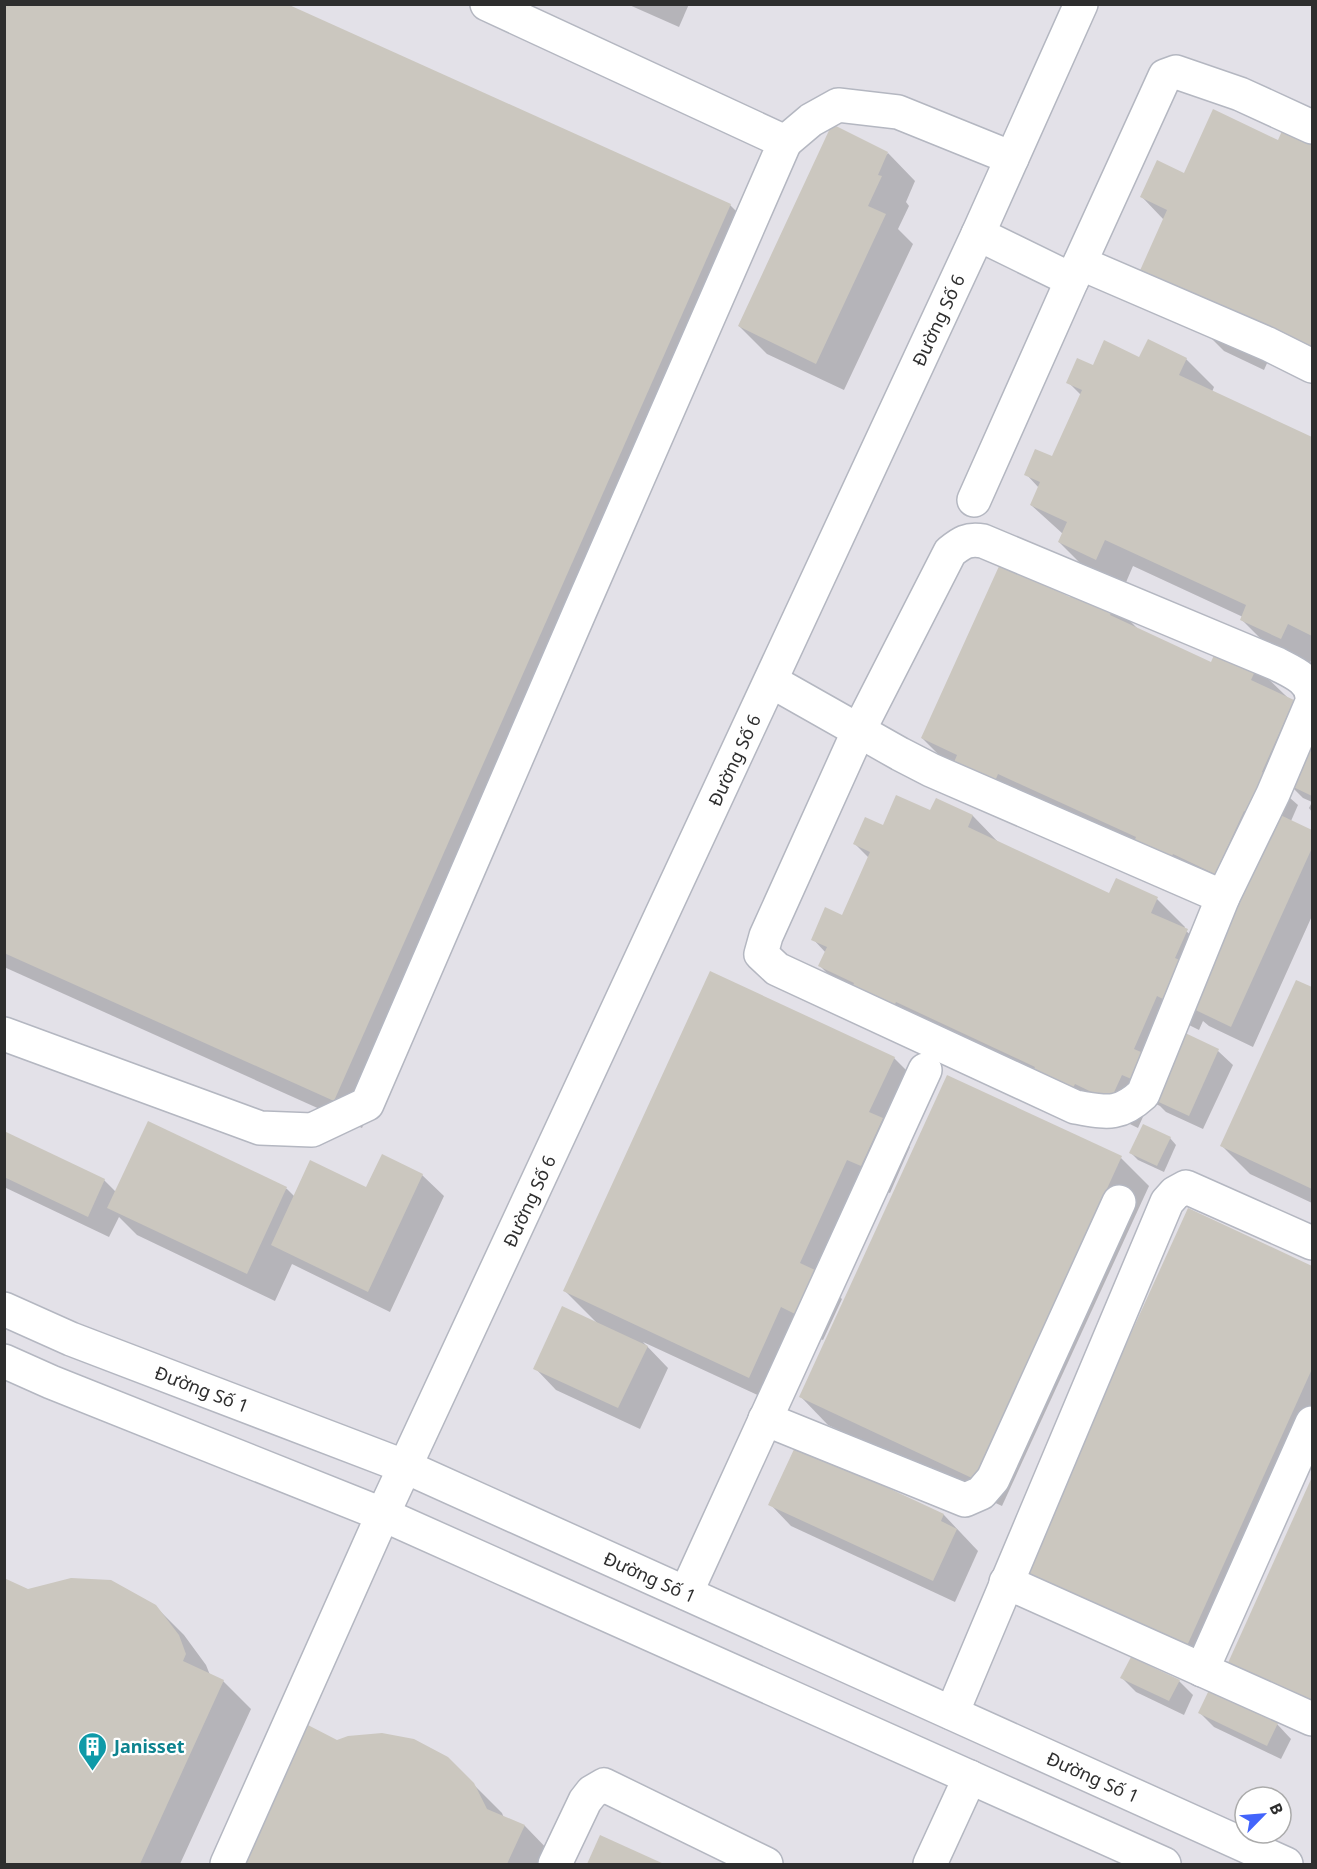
<svg xmlns="http://www.w3.org/2000/svg" width="1317" height="1869" font-family="'Noto Sans',sans-serif">
  <style>
    .industrial { fill: #e3e1e8; fill-rule: evenodd }
    .shadow { fill: #0003 }
    .building { fill: #cbc7bf }
    .lines { fill: none; stroke-linecap: round; stroke-linejoin: round }
    .minor-casing { stroke: #b4b7c1; stroke-width: 36 }
    .minor { stroke: #fff; stroke-width: 33 }
    .labels { text-anchor: middle; dominant-baseline: central; stroke-width: 4.5; stroke-linejoin: round; paint-order: stroke }
    .street-label { font-size: 18px; fill: #2e2e2e; stroke: #fff }
    .culture-label { font-size: 18px; font-weight: bold; fill: #0d838f; stroke: #fff; text-anchor: start }
  </style>
  <rect width="100%" height="100%" fill="#efe9e1"/>
  <path class="industrial" d="M4,5H1312V1864H5ZM1245,1797H1281V1833H1245Z"/>
  <g class="shadow">
    <path d="M4,4L730,205L758,233L362,1128L4,967Z"/>
    <path d="M627,4H689L679,27Z"/>
    <path d="M1312,136V370L1272,352L1264,370L1224,351L1196,323L1164,220L1142,197L1185,175L1279,142Z"/>
    <path d="M888,153L915,181L906,202L909,206L898,229L913,244L844,390L767,354L739,326Z"/>
    <path d="M1140,359H1186L1214,387L1212,392L1312,438V658L1309,666L1270,648L1242,620L1243,617L1133,566L1124,587L1087,570L1059,542L1063,534L1031,505L1039,488L1026,474L1052,458L1081,395L1068,382L1094,367Z"/>
    <path d="M1071,599L1114,605L1139,630L1212,664L1257,668L1312,721V812L1309,808L1312,802L1303,798L1294,789L1290,798L1298,805L1291,821L1312,831V916L1253,1047L1209,1026L1203,1021L1199,1030L1185,1023L1181,1033L1218,1051L1233,1065L1203,1129L1166,1112L1160,1106L1150,1101L1138,1128L1103,1111L1096,1128L1057,1110L848,994L820,966L826,953L813,939L842,917L869,858L854,843L883,827L931,812L937,800L973,816L1000,844L1110,895L1157,899L1185,927L1184,929L1211,954L1236,898L950,766L922,738Z"/>
    <path d="M1296,982L1312,989V1203L1250,1174L1222,1146Z"/>
    <path d="M894,1058L922,1086L899,1136L910,1147L890,1193L875,1186L829,1287L842,1299L823,1340L809,1334L777,1404L643,1342L668,1368L640,1429L556,1390L535,1368L597,1323L565,1291Z"/>
    <path d="M148,1123L287,1189L295,1197L367,1189L422,1175L444,1196L390,1312L292,1264L275,1301L137,1235L119,1217L109,1237L4,1187V1133L104,1180L116,1192Z"/>
    <path d="M1170,1138L1176,1145L1164,1172L1138,1160L1131,1153Z"/>
    <path d="M1121,1158L1149,1186L1002,1506L828,1425L801,1397Z"/>
    <path d="M1188,1210L1312,1268V1457L1214,1675L1024,1572Z"/>
    <path d="M796,1447L944,1515L978,1551L955,1602L791,1526L770,1504Z"/>
    <path d="M1312,1480V1718L1229,1665Z"/>
    <path d="M4,1580L28,1591L155,1606L184,1635L206,1665L210,1675L223,1681L251,1709L180,1864H4Z"/>
    <path d="M1122,1678L1179,1681L1193,1695L1184,1715L1136,1692Z"/>
    <path d="M1200,1713L1277,1724L1291,1739L1281,1759L1214,1727Z"/>
    <path d="M337,1741L447,1758L502,1813L504,1818L525,1826L552,1854L548,1864H242Z"/>
    <path d="M601,1837L660,1864H589Z"/>
  </g>
  <g class="building">
    <path d="M4,4H287L731,204L334,1101L4,953Z"/>
    <path d="M1213,109L1278,140L1286,122L1312,134V356L1138,275L1167,210L1140,197L1157,160L1184,173Z"/>
    <path d="M832,124L888,152L878,175L882,176L868,206L886,214L816,364L738,326Z"/>
    <path d="M1148,339L1187,358L1179,375L1312,437V636L1288,624L1281,639L1240,620L1246,605L1105,540L1096,560L1058,542L1067,522L1030,505L1040,482L1024,475L1035,449L1052,456L1082,390L1066,383L1077,358L1093,365L1104,340L1139,357Z"/>
    <path d="M1000,564L1070,597L1075,585L1115,604L1110,615L1211,662L1217,648L1257,667L1251,680L1294,700L1262,772L1271,776L1253,815L1244,811L1215,874L1173,854L1168,865L1131,848L1136,837L998,774L993,786L952,767L957,755L921,738Z"/>
    <path d="M1312,728V796L1287,784Z"/>
    <path d="M896,795L930,810L936,798L973,815L968,827L1109,893L1116,878L1158,897L1151,913L1188,929L1175,958L1189,964L1171,1003L1157,996L1134,1049L1148,1055L1136,1081L1122,1075L1110,1101L1075,1084L1067,1101L1027,1083L1035,1067L896,1002L888,1019L847,1000L854,983L818,966L827,947L811,940L825,907L842,915L870,852L853,844L865,817L883,825Z"/>
    <path d="M1274,812L1312,830V848L1231,1027L1185,1005Z"/>
    <path d="M710,971L895,1057L869,1112L883,1118L861,1166L847,1160L800,1263L815,1270L795,1314L781,1307L749,1378L563,1291Z"/>
    <path d="M1296,980L1312,987V1189L1220,1146Z"/>
    <path d="M1181,1031L1219,1049L1189,1116L1150,1098Z"/>
    <path d="M947,1075L1122,1156L974,1479L799,1397Z"/>
    <path d="M148,1121L287,1187L247,1274L107,1208Z"/>
    <path d="M1143,1124L1171,1137L1157,1166L1129,1153Z"/>
    <path d="M4,1131L105,1179L88,1217L4,1177Z"/>
    <path d="M382,1154L423,1174L368,1292L271,1245L310,1160L366,1187Z"/>
    <path d="M1188,1208L1312,1266V1369L1186,1648L1022,1573Z"/>
    <path d="M562,1306L648,1346L618,1408L533,1369Z"/>
    <path d="M796,1445L944,1514L941,1521L957,1529L933,1581L768,1505Z"/>
    <path d="M1312,1477V1704L1227,1665Z"/>
    <path d="M4,1578L28,1589L71,1578L111,1580L156,1605L179,1635L186,1654L183,1661L224,1680L140,1864H4Z"/>
    <path d="M1131,1657L1180,1680L1169,1701L1120,1678Z"/>
    <path d="M1209,1690L1278,1723L1267,1746L1198,1713Z"/>
    <path d="M304,1723L337,1740L348,1736L382,1733L414,1739L448,1757L474,1783L487,1809L525,1825L507,1864H240Z"/>
    <path d="M600,1835L664,1864H587Z"/>
  </g>
  <g class="lines">
    <defs>
      <g id="minor">
        <path d="M785,142L811,120L838,105L898,112L1012,158"/>
        <path d="M978,234L1072,280"/>
        <path d="M1080,263L1268,344L1312,366"/>
        <path d="M974,500L1072,280L1165,76L1176,72L1240,94L1312,127"/>
        <path d="M771,681L900,754L931,770L1223,897"/>
        <path d="M1312,697C1311,679 1292,672 1277,664L983,541C968,538 961,543 950,552L859,730L766,936L761,954L777,969L1075,1107C1106,1112 1118,1117 1143,1094L1223,897L1273,794L1312,702"/>
        <path d="M4,1034L260,1128L312,1130L367,1104L580,611L785,142L487,4"/>
        <path d="M4,1309L71,1339L406,1467L1286,1864"/>
        <path d="M4,1361L51,1382L384,1515L1164,1864"/>
        <path d="M765,1419L965,1500L981,1493L993,1479L1119,1202"/>
        <path d="M1006,1582L1312,1719"/>
        <path d="M686,1593L925,1070"/>
        <path d="M1202,1670L1312,1423"/>
        <path d="M952,1713L1167,1202L1175,1193L1186,1187L1312,1243"/>
        <path d="M227,1864L388,1503L978,234L1081,4"/>
        <path d="M555,1864L585,1801L592,1792L604,1785L766,1864"/>
        <path d="M930,1864L970,1777"/>
      </g>
    </defs>
    <use href="#minor" class="minor-casing"/>
    <use href="#minor" class="minor"/>
  </g>
  <defs>
    <symbol id="building-pin" viewBox="-11 -11 22 30"><path d="M0 17L-7.5 6A9.5 9.5 0 1 1 7.5 6Z" fill="#0f9aa8" stroke="#fff"/><path d="M-4-6H4V6H1V3H-1V6H-4ZM-2.5-4.3h1.7v1.8h-1.7ZM.8-4.3h1.7v1.8H.8ZM-2.5-1h1.7V.8h-1.7ZM.8-1h1.7V.8H.8Z" fill="#fff"/></symbol>
  </defs>
  <g fill-rule="evenodd">
    <use href="#building-pin" x="76" y="1730" width="33" height="45"/>
  </g>
  <g class="labels">
    <g class="street-label">
      <text transform="translate(938 320) rotate(-65)">Đường Số 6</text>
      <text transform="translate(734 760) rotate(-65)">Đường Số 6</text>
      <text transform="translate(529 1201) rotate(-65)">Đường Số 6</text>
      <text transform="translate(202 1389) rotate(21)">Đường Số 1</text>
      <text transform="translate(650 1577) rotate(24)">Đường Số 1</text>
      <text transform="translate(1093 1777) rotate(24)">Đường Số 1</text>
    </g>
    <g class="culture-label">
      <text x="114" y="1746">Janisset</text>
    </g>
  </g>
  <rect width="1317" height="1869" fill="none" stroke="#2e2e2e" stroke-width="12"/>
  <g transform="translate(1263 1815) rotate(65)"><circle r="28" fill="#ffffff" stroke="#ababab" stroke-width="1.5"/>
  <path d="M0-4.5L10 22L0 15L-10 22Z" fill="#4264fb"/>
  <text y="-9" font-size="16" font-weight="bold" text-anchor="middle" fill="#2e2e2e">B</text>
  </g>
</svg>
